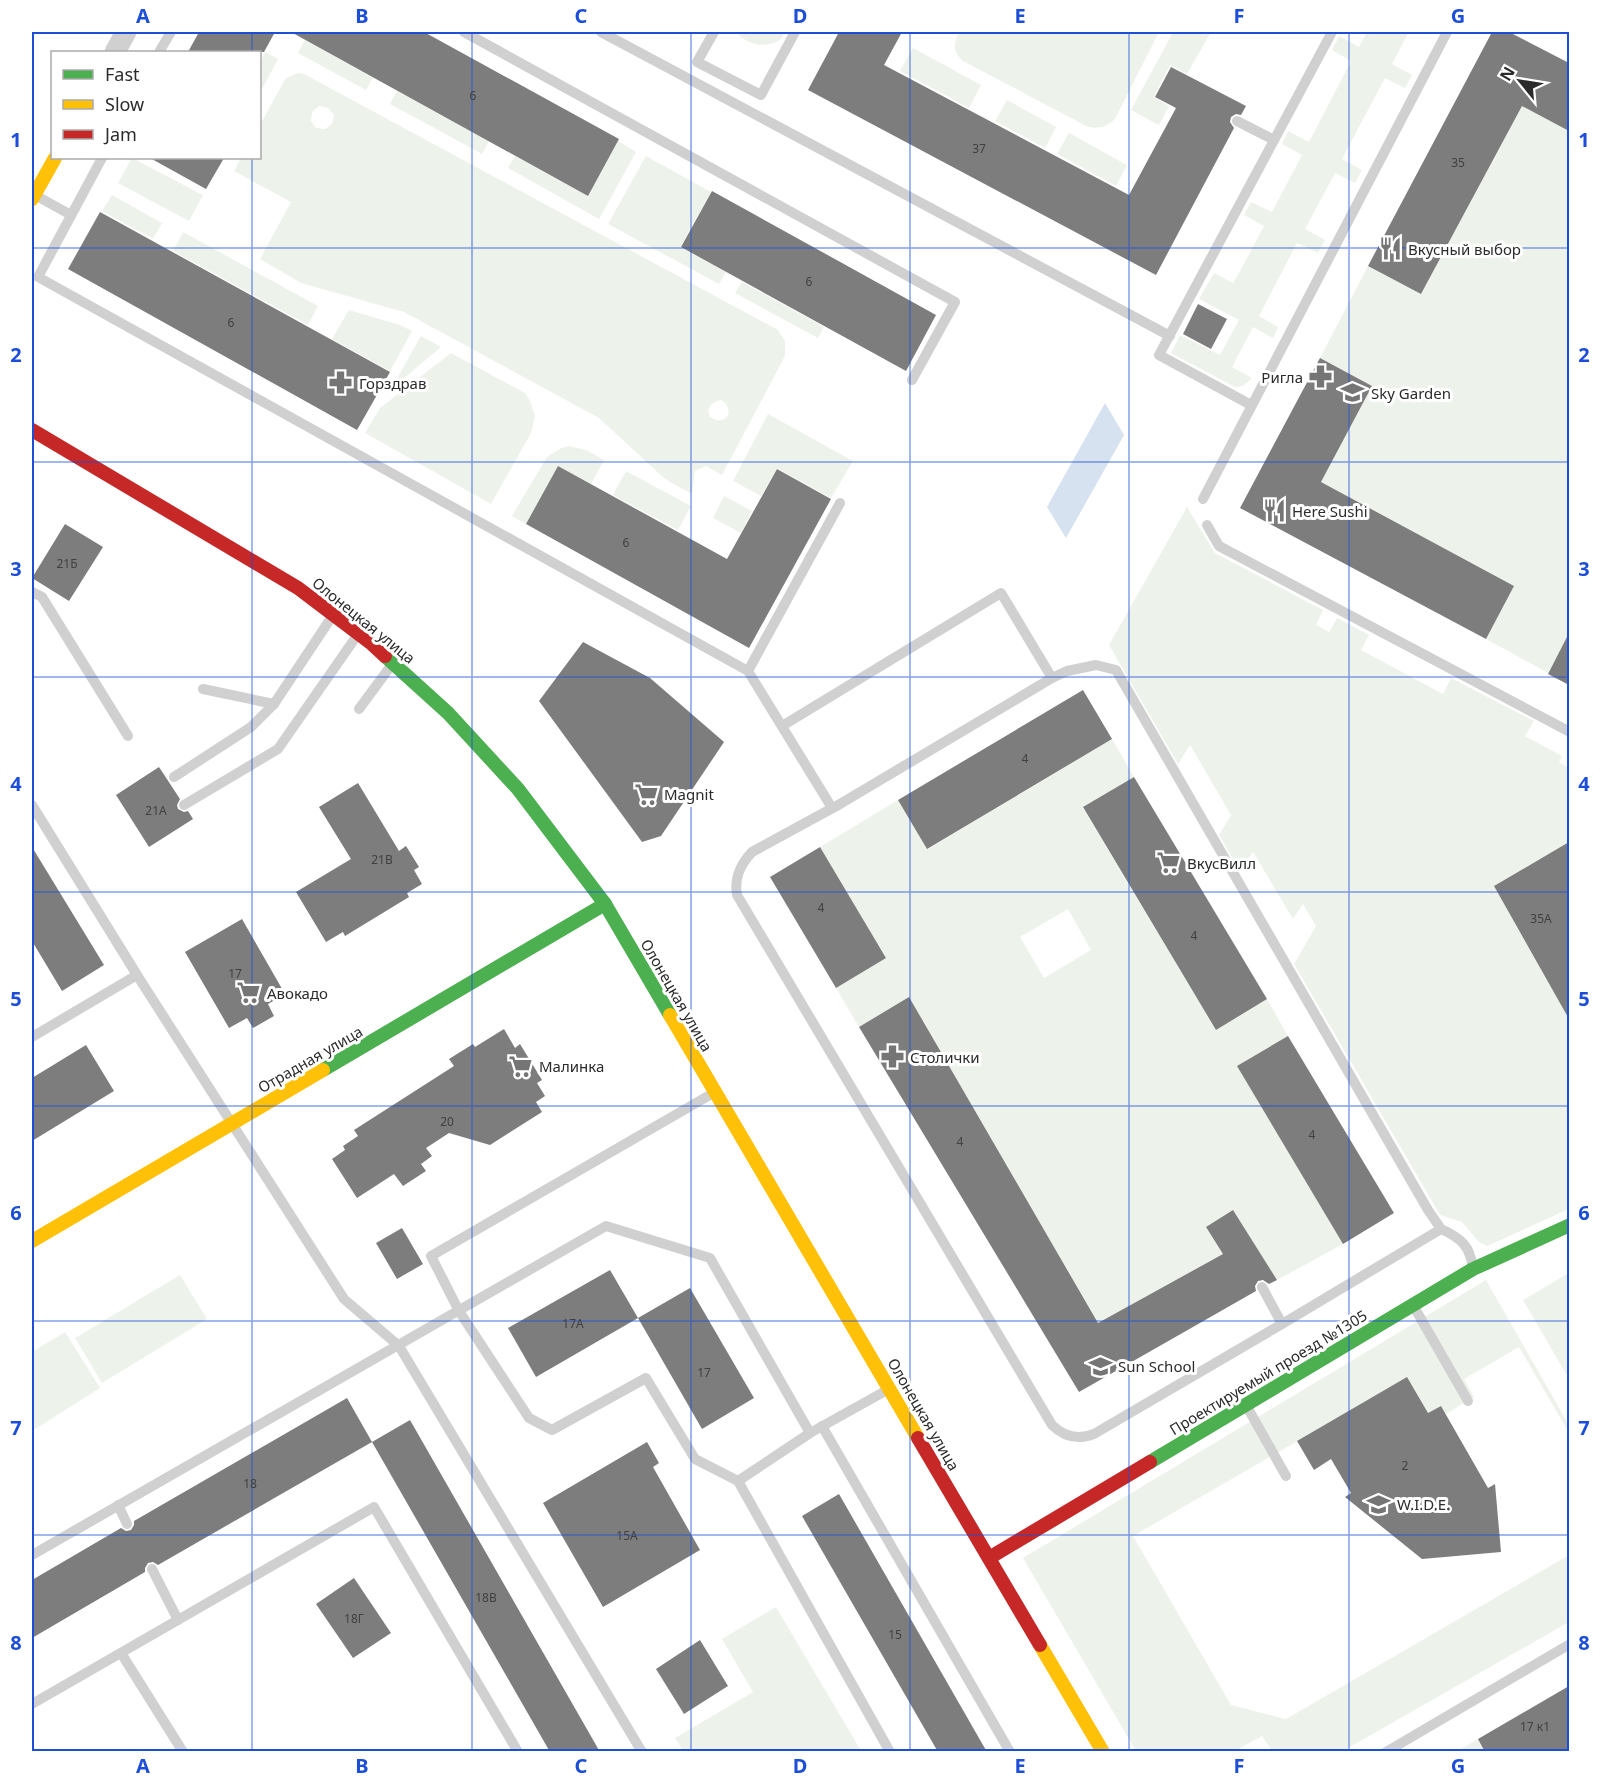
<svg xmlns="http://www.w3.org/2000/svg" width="1601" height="1783" font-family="'Noto Sans',sans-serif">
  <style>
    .green { fill: #edf3ea; fill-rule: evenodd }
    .water { fill: #d6e2f0 }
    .building { fill: #7d7d7d }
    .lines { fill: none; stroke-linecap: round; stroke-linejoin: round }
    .lane { stroke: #d0d0d0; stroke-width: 10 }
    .street { stroke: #d0d0d0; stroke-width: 21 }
    .fast { stroke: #4caf50; stroke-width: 14 }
    .slow { stroke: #ffc107; stroke-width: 14 }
    .jam { stroke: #c62828; stroke-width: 14 }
    .grid { fill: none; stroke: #1d4ed8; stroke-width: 1.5; stroke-opacity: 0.55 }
    .labels { text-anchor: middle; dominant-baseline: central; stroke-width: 6; stroke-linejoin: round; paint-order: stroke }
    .number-label { font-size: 12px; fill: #404040 }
    .poi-label { font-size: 15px; fill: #2b2b2b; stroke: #fff; text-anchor: start }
    .street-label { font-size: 15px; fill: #2b2b2b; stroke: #fff }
    .neatline { fill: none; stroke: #1d4ed8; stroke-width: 2 }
    .grid-label { font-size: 20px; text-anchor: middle; font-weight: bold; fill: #1d4ed8 }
  </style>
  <rect width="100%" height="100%" fill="#fff"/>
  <g class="green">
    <path d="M736,32H785L780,40C764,49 748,45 736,32Z"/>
    <path d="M959,32H1159L1115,119C1106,127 1099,129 1088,127L963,61C953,52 953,43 959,32Z"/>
    <path d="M1173,32H1211L1187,74L1170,65L1154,97L1169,106L1159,125L1131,110Z"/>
    <path d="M1367,32H1409L1392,64L1412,75L1405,88L1385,78L1342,159L1362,170L1355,183L1335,173L1305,229L1325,240L1318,253L1297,243L1259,316L1278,327L1273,338L1253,327L1232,367L1252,378C1246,384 1243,387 1235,387L1171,353L1180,335L1220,355L1239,320L1199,299L1214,273L1233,283L1238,275L1264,226L1244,215L1251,202L1272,212L1302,155L1282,144L1288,131L1309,142L1351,61L1332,50L1339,36L1359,47Z"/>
    <path d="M305,40L373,78L366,90L298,53Z"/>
    <path d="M913,48L981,85L969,108L900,71Z"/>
    <path d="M265,52L278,59L260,93V62Z"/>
    <path d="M298,73L304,74L778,330L785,341V356L722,475L706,466L695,471L692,494L665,479L599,418L404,312L301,283L260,259L291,202L234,171L241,158H260V125L283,83L286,78ZM319,106L328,108L334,115L332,124L325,129L316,128L311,121L312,112ZM721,400C735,408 728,425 714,419C702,413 711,401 721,400Z"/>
    <path d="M397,91L489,141L482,154L390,104Z"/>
    <path d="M1007,100L1056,127L1045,148L995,121Z"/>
    <path d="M1522,106L1569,131L1570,633L1548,673L1486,639L1514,586L1321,482L1372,386L1320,358L1368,266L1421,294Z"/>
    <path d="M1069,133L1127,165L1116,186L1057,154Z"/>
    <path d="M618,141L636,152L599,219L508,168L515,156L588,196Z"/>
    <path d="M646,156L711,192L680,247L726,272L719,284L608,224Z"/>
    <path d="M132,158L203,195L189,221L118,183Z"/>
    <path d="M112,195L162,223L153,239L102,211Z"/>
    <path d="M183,232L318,306L308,325L173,251Z"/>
    <path d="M742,282L824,327L818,338L735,293Z"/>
    <path d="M349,310L400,325L412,331L390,371L332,339Z"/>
    <path d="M421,336L441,347L391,389Z"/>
    <path d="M451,353L525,393L530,401L535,416L531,433L491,504L365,433L380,408Z"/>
    <path d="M768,414L853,461L831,498L777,468L761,496L733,481Z"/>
    <path d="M569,446L586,450L604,460L591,484L558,466L526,524L512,516L547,457L561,448Z"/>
    <path d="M626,471L691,506L678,530L613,495Z"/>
    <path d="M724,496L752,511L741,533L713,518Z"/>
    <path d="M1187,507L1215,553L1323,610L1316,625L1329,632L1337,618L1369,635L1361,650L1443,694L1451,678L1534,721L1525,736L1562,756L1559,762L1569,768V842L1494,886L1569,1019V1209L1487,1246L1479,1242L1462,1222L1440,1215L1294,964L1316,926L1303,904L1293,919L1253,852L1240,871L1219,835L1231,815L1190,745L1178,764L1109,645Z"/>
    <path d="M1112,739L1134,777L1083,808L1216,1030L1267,999L1288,1036L1238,1067L1343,1244L1277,1280L1233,1210L1206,1227L1223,1254L1098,1323L909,998L859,1027L836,988L886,958L820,847L898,800L928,849ZM1068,909L1091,950L1044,978L1020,937Z"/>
    <path d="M1569,1273V1379L1523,1300Z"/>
    <path d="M180,1275L207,1319L102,1383L75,1338Z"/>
    <path d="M1486,1280L1569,1425V1433L1519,1347L1464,1379L1474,1397L1446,1414L1441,1406L1428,1413L1407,1378L1133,1536L1231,1705L1286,1719L1569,1555V1622L1343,1751H1272L1262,1736L1235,1751H1136L1023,1558Z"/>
    <path d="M65,1332L100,1388L32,1431V1352Z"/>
    <path d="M776,1607L860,1749L855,1752L683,1751L675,1738L753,1692L722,1639Z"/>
    <path d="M1478,1739L1485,1751L1456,1752Z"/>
  </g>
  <path class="water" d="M1105,403L1124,435L1066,538L1047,507Z"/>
  <g class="building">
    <path d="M199,32H275L264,52H188Z"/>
    <path d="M291,32H424L619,139L588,196Z"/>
    <path d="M839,32H902L884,65L1129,195L1176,108L1155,97L1171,67L1246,106L1241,115L1236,114L1231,117L1230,122L1234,128L1156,275L808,90Z"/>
    <path d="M1492,32H1509L1569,63V131L1522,106L1421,294L1368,266Z"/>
    <path d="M150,158H224L206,189Z"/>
    <path d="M712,191L936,315L906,371L681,247Z"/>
    <path d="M100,212L390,372L357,430L68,269Z"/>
    <path d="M1198,304L1227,319L1211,349L1183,334Z"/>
    <path d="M1320,358L1372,386L1321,482L1514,586L1486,639L1240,508Z"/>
    <path d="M558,466L727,559L777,469L831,499L749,648L526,524Z"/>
    <path d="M65,524L103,547L69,601L32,578Z"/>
    <path d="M1569,633V685L1548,674Z"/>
    <path d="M583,642L650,678L724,742L661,836L642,842L539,701Z"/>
    <path d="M1083,690L1112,739L927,849L898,800Z"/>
    <path d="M159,767L180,799L177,805L178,809L184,812L188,811L193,819L149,847L116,795Z"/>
    <path d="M1134,777L1267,999L1216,1030L1083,807Z"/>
    <path d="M358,783L399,851L406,846L419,867L414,870L422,884L407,893L409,897L345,936L343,932L326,942L296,892L351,859L319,807Z"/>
    <path d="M1569,842V1019L1494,886Z"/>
    <path d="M32,847L104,965L62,991L32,941Z"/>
    <path d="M820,847L886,958L836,988L770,877Z"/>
    <path d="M242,919L285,994L268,1004L274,1016L253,1028L247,1018L229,1028L185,952Z"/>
    <path d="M909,997L1098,1323L1223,1254L1206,1227L1233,1210L1277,1280L1269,1284L1263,1280L1258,1281L1255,1286L1256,1291L1079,1392L859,1027Z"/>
    <path d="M504,1029L515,1048L520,1044L542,1080L537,1083L545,1096L536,1102L542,1112L490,1145L449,1133L426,1148L432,1156L421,1164L426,1171L403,1186L394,1174L357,1198L332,1159L345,1150L343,1146L358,1136L354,1130L454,1066L449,1059L473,1044L475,1047Z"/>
    <path d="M1288,1036L1394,1213L1343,1244L1237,1066Z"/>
    <path d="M86,1045L114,1091L32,1141V1078Z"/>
    <path d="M402,1228L423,1264L397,1279L376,1243Z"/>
    <path d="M610,1270L638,1318L536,1377L508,1328Z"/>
    <path d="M690,1288L754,1398L702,1429L638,1318Z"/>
    <path d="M1407,1377L1428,1413L1441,1406L1488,1488L1495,1484L1501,1552L1422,1559L1345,1497L1351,1493L1331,1459L1314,1470L1297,1441Z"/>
    <path d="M347,1398L372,1442L158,1565L153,1562L148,1563L145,1568V1572L32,1638V1580L121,1528L126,1531L131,1530L134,1525V1521Z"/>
    <path d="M410,1420L600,1752H550L372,1442Z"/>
    <path d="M647,1442L659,1463L653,1467L700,1550L603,1607L543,1503Z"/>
    <path d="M839,1494L987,1752H938L802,1516Z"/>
    <path d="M354,1578L391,1633L353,1658L316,1604Z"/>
    <path d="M700,1640L728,1686L684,1714L656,1669Z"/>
    <path d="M1569,1686V1752H1485L1478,1739Z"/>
  </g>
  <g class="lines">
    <g class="lane">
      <path d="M464,32L955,302L912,380"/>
      <path d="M601,32L1170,336"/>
      <path d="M714,32L697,62L761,95L795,32"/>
      <path d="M159,52L171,32"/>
      <path d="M1237,121L1274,140"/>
      <path d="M102,158L38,277L748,671"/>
      <path d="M35,195L71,215"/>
      <path d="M1251,405L1159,355L1332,32"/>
      <path d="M1203,499L1447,32"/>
      <path d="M1207,525L1219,546L1570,732"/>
      <path d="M32,592L42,597L128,736"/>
      <path d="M203,689L274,704"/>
      <path d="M359,709L393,663"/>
      <path d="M782,726L1001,593L1052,678"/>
      <path d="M174,777L251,727L274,704L333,615"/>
      <path d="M32,805L137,975"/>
      <path d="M184,805L278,749L358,634"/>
      <path d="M832,808L748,671L840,503"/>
      <path d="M32,1037L137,975L344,1299L399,1346L642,1752"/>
      <path d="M715,1092L431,1256L459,1311L529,1418L552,1430L646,1378L695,1459L738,1481L890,1752"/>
      <path d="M1441,1229L1428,1210L1116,670L1096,665L1067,671L1052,678L840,804L752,852C740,865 734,878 737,895L1052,1425C1064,1437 1078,1440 1094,1434L1282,1324L1441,1229C1461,1238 1470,1246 1473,1268"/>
      <path d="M1262,1287L1282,1324"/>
      <path d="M1413,1305L1468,1401"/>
      <path d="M1246,1405L1286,1476"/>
      <path d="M822,1426L1010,1752"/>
      <path d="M738,1481L810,1433"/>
      <path d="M118,1505L127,1524"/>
      <path d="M32,1555L606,1226L710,1258L810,1433L889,1389"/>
      <path d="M152,1569L178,1620"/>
      <path d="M121,1653L183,1752"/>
      <path d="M32,1704L374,1507L518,1752"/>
      <path d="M1386,1752L1570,1644"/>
    </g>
    <path class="street" d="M115,52L126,32"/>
    <g class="fast">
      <path d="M385,656L448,713L518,789L605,904L670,1015"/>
      <path d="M323,1070L605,904"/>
      <path d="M1150,1462L1473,1269L1570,1225"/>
    </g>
    <g class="slow">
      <path d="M32,199L55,158"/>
      <path d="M670,1015L918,1438"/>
      <path d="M32,1241L323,1070"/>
      <path d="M1040,1645L1103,1752"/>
    </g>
    <g class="jam">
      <path d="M32,430L298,588L372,644L385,656"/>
      <path d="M918,1438L1040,1645"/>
      <path d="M989,1558L1150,1462"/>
    </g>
  </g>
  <path class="grid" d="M252,32V52M472,32V1752M691,32V1752M910,32V1752M1129,32V1752M1349,32V1752M252,158V1752M32,248H1570M32,462H1570M32,677H1570M32,892H1570M32,1106H1570M32,1321H1570M32,1535H1570"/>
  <defs>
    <symbol id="restaurant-bare" viewBox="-9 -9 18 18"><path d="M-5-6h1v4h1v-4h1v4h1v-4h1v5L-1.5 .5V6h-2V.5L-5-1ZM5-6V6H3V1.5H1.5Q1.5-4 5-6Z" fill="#757575" stroke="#fff" stroke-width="2.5" paint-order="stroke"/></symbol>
    <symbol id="pharmacy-bare" viewBox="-9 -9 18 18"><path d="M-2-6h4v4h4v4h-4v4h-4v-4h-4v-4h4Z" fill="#757575" stroke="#fff" stroke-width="2.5" paint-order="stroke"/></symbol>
    <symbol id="school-bare" viewBox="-9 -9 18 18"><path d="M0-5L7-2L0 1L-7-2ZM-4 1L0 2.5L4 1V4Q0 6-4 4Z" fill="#757575" stroke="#fff" stroke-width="2.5" paint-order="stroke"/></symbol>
    <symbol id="supermarket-bare" viewBox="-9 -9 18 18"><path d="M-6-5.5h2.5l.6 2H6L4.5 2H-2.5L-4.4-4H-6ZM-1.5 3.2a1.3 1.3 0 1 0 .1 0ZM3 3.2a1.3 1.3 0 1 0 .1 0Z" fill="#757575" stroke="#fff" stroke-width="2.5" paint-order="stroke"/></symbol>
  </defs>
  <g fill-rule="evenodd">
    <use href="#restaurant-bare" x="1374" y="232" width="33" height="33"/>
    <use href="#pharmacy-bare" x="1304" y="360" width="33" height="33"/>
    <use href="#pharmacy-bare" x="324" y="366" width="33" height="33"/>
    <use href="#school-bare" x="1336" y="376" width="33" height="33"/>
    <use href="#restaurant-bare" x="1258" y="494" width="33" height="33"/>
    <use href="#supermarket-bare" x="630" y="778" width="33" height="33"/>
    <use href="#supermarket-bare" x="1152" y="846" width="33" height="33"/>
    <use href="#supermarket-bare" x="232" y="976" width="33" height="33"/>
    <use href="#pharmacy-bare" x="876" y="1040" width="33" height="33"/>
    <use href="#supermarket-bare" x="504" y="1050" width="33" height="33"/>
    <use href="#school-bare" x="1084" y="1350" width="33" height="33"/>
    <use href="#school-bare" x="1362" y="1488" width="33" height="33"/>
  </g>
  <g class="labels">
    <g class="number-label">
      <text x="473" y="95">6</text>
      <text x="979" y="148">37</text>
      <text x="1458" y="162">35</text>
      <text x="809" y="281">6</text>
      <text x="231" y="322">6</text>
      <text x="626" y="542">6</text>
      <text x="67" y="563">21Б</text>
      <text x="1025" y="758">4</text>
      <text x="156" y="810">21А</text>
      <text x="382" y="859">21В</text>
      <text x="821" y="907">4</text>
      <text x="1541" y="918">35А</text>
      <text x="1194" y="935">4</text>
      <text x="235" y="973">17</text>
      <text x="447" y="1121">20</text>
      <text x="1312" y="1134">4</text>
      <text x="960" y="1141">4</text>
      <text x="573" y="1323">17А</text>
      <text x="704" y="1372">17</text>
      <text x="1405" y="1465">2</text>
      <text x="250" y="1483">18</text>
      <text x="627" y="1535">15А</text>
      <text x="486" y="1597">18В</text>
      <text x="354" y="1618">18Г</text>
      <text x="895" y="1634">15</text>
      <text x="1535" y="1726">17 к1</text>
    </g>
    <g class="poi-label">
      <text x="1408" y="249">Вкусный выбор</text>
      <text x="1303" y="377" text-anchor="end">Ригла</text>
      <text x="359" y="383">Горздрав</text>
      <text x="1371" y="393">Sky Garden</text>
      <text x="1292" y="511">Here Sushi</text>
      <text x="664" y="794">Magnit</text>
      <text x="1187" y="863">ВкусВилл</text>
      <text x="267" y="993">Авокадо</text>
      <text x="910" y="1057">Столички</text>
      <text x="539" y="1066">Малинка</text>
      <text x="1118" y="1366">Sun School</text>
      <text x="1397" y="1504">W.I.D.E.</text>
    </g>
    <g class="street-label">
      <text transform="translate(364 620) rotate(39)">Олонецкая улица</text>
      <text transform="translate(677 995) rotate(60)">Олонецкая улица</text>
      <text transform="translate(310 1059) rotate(-30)">Отрадная улица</text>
      <text transform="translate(1268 1372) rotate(-31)">Проектируемый проезд №1305</text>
      <text transform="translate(924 1414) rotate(60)">Олонецкая улица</text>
    </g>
  </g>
  <rect width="1601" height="1783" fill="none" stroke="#ffffff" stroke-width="66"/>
  <rect x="51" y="51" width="210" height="108" fill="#ffffff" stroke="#aaaaaa" stroke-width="1.5"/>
  <rect x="63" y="70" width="30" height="9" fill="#4caf50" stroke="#aaaaaa" stroke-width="1.5"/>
  <text x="105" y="81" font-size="18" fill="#2b2b2b">Fast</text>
  <rect x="63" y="100" width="30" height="9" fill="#ffc107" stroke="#aaaaaa" stroke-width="1.5"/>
  <text x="105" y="111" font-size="18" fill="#2b2b2b">Slow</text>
  <rect x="63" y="130" width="30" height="9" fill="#c62828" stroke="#aaaaaa" stroke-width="1.5"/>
  <text x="105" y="141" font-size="18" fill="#2b2b2b">Jam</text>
  <g transform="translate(1520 81) rotate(300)" stroke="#ffffff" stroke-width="4.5" paint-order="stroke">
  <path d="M0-4.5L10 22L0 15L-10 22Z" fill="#2b2b2b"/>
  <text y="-9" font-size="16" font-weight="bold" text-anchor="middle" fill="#2b2b2b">N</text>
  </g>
  <rect x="33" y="33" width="1535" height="1717" class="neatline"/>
  <g class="grid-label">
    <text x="143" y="23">A</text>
    <text x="362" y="23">B</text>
    <text x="581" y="23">C</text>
    <text x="800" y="23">D</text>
    <text x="1020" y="23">E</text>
    <text x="1239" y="23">F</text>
    <text x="1458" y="23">G</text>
    <text x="16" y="147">1</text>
    <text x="1584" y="147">1</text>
    <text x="16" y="362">2</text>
    <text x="1584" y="362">2</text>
    <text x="16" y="576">3</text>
    <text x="1584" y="576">3</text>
    <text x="16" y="791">4</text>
    <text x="1584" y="791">4</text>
    <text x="16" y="1006">5</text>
    <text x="1584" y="1006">5</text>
    <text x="16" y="1220">6</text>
    <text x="1584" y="1220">6</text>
    <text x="16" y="1435">7</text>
    <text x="1584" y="1435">7</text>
    <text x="16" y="1650">8</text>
    <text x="1584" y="1650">8</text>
    <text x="143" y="1773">A</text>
    <text x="362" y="1773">B</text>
    <text x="581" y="1773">C</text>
    <text x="800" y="1773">D</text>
    <text x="1020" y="1773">E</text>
    <text x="1239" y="1773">F</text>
    <text x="1458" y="1773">G</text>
  </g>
</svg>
